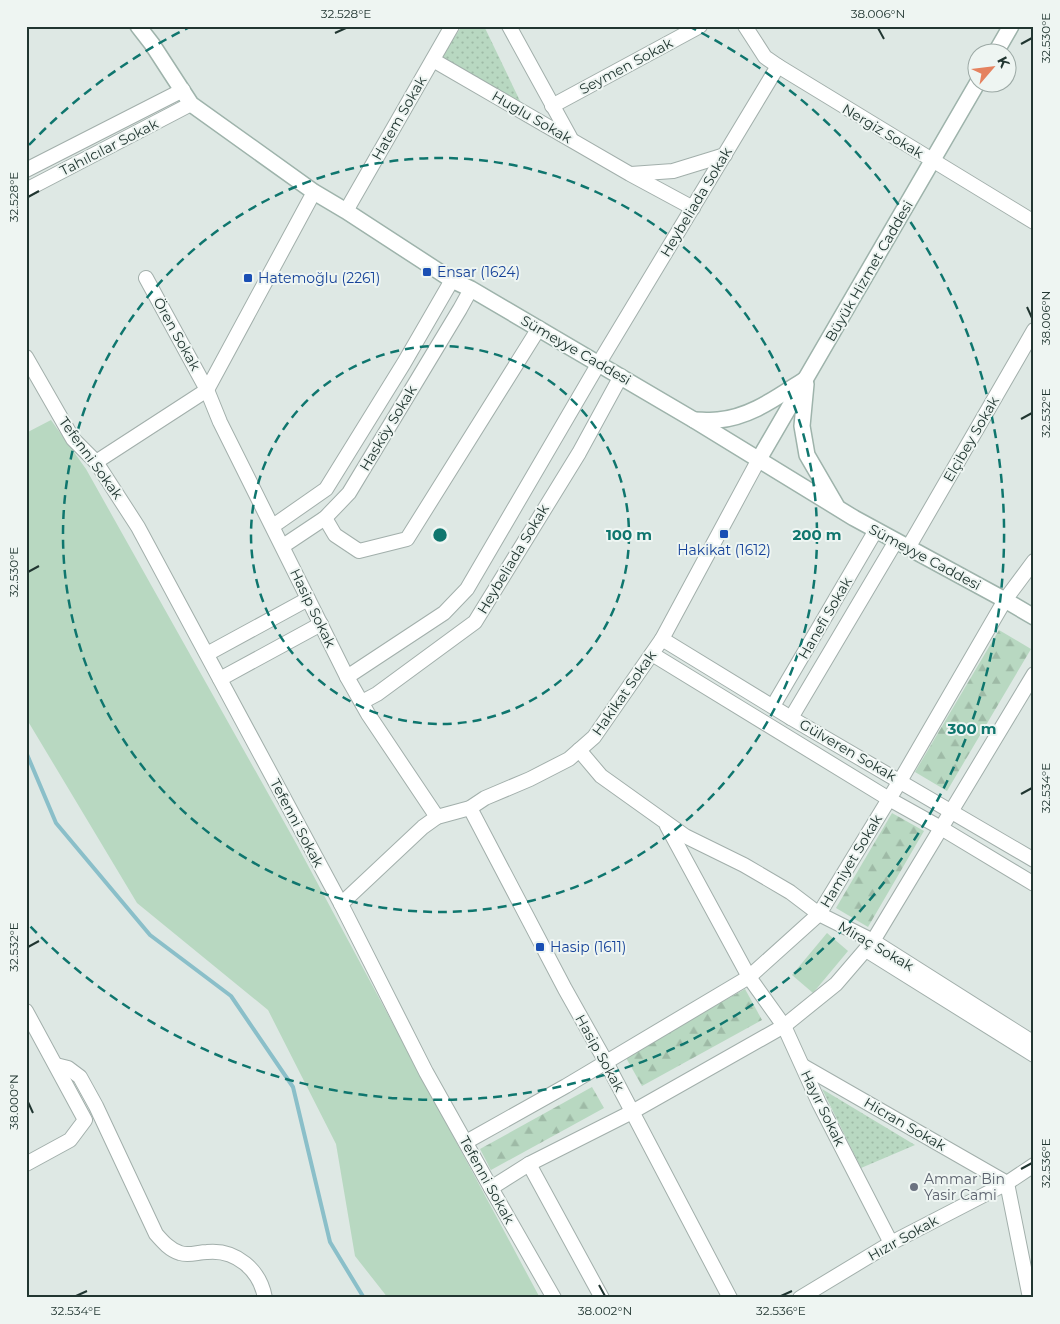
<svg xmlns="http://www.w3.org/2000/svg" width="1060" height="1324" font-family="Montserrat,sans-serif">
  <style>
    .grass { fill: url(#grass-dots) }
    .forest { fill: url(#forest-firs) }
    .green { fill: #b8d8c1 }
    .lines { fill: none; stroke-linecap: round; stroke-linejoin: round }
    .stream { stroke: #8abfc9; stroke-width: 4 }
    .street-casing { stroke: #a2afab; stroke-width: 16 }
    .secondary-casing { stroke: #9eb3ab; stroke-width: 18 }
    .street { stroke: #fff; stroke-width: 14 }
    .secondary { stroke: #fff; stroke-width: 15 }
    .ticks { fill: none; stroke: #213631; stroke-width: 2 }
    .ring { fill: none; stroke: #0f766e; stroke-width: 2.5; stroke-dasharray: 9 6 }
    .transit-dot { fill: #1a4fb4; stroke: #eef5f2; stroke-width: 2 }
    .worship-dot { fill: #6b7280; stroke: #eef5f2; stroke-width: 2 }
    .labels { text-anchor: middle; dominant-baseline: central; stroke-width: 4; stroke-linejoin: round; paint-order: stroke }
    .street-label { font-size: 14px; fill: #213631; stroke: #eef5f2 }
    .transit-label { font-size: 14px; fill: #164399; stroke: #eef5f2; text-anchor: start }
    .worship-label { font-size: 14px; fill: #5b616d; stroke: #eef5f2; text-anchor: start }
    .centre { fill: #0f766e; stroke: #eef5f2; stroke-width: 2.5 }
    .ring-label { font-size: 15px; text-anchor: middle; font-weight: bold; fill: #0f766e; stroke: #eef5f2; stroke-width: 4; stroke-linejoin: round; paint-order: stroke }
    .neatline { fill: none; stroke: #213631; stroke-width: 2 }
    .ticks-label { font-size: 12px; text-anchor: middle; fill: #213631 }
  </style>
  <defs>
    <pattern id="grass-dots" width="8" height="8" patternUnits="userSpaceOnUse" patternTransform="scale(1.25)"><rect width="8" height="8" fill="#b8d8c1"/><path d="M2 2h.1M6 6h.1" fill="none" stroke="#9ebaa6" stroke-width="1.8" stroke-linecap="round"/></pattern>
    <pattern id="forest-firs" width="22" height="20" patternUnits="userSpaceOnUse" patternTransform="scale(1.25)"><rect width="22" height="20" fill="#b8d8c1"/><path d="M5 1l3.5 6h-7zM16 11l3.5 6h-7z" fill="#9ebaa6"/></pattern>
  </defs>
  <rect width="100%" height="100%" fill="#dee8e4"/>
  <g class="grass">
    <path d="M462,26H484L521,103L441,57Z"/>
    <path d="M822,1089L915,1145L861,1168Z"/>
  </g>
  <g class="forest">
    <path d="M999,630L1031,649L947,791L915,772Z"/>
    <path d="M892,813L924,831L868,927L836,908Z"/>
    <path d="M745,989L762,1020L642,1086L625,1056Z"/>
    <path d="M592,1087L604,1108L491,1170L480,1149Z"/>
  </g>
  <g class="green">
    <path d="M51,420L86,469L297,845L540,1298H388L355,1256L336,1144L268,1010L137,903L26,718V433Z"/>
    <path d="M827,933L848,951L813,993L792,975Z"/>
  </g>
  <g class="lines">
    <path class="stream" d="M26,752L56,823L150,935L231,996L293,1087L330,1242L364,1298"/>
    <defs>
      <g id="street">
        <path d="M509,26L570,137"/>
        <path d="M745,26L765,57L778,66L1034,222"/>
        <path d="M433,60L630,174L693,208"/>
        <path d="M552,106L700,26"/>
        <path d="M26,170L183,90"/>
        <path d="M631,174L673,171L725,155"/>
        <path d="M26,190L191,104"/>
        <path d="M346,211L452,26"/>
        <path d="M146,278L207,390L220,422L347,677L368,714L437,817"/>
        <path d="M26,357L73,439L96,462L138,527L341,904L426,1072L491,1188L554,1298"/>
        <path d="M96,462L207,390L314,192"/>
        <path d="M325,518L335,535L359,551L407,539L539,328"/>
        <path d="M273,526L326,489L404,363L452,280"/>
        <path d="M283,546L325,518L349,493L460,309L471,289"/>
        <path d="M908,548L1034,330"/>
        <path d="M662,639L791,718L1034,860"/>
        <path d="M207,654L308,599"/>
        <path d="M652,654L889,799L941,828L1034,884"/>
        <path d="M347,677L444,613L467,589L599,363L778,66"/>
        <path d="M220,679L321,624"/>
        <path d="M362,702L377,694L475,622L579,453L621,376"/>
        <path d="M773,706L876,530"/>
        <path d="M791,718L896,541"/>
        <path d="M579,750L601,776L685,836L744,865L790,892L819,914L873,941L1034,1043"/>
        <path d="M470,808L565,989L606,1062L730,1298"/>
        <path d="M667,826L749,977L784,1026L819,1103L891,1243"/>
        <path d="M341,904L423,827L437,817L470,808L485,798L530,779L569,759L594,737L662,639L759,459"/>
        <path d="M866,950L1034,1055"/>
        <path d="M26,1011L85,1120L70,1140L26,1164"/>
        <path d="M56,1065L68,1068L80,1077L96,1106L156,1234C163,1242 170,1250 180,1253C189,1256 198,1252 207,1252C236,1249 260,1270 265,1298"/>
        <path d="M803,1066L1007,1183L1030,1298"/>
        <path d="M466,1142L566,1086L749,977L819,914L900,781L1005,600L1034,561"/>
        <path d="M529,1164L602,1298"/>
        <path d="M491,1188L529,1164L632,1112L784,1026L836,984L873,941L1034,674"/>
        <path d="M800,1298L891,1243L1007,1183L1034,1165"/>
      </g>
      <g id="secondary">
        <path d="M138,26L152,44L191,104L314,192L346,211L452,280L471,289L694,420L854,518L1005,600L1034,617"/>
        <path d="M996,52L1011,26"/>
        <path d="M806,384L802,426L807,455L836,505"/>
        <path d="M694,420C702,420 710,421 718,420C751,417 777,397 804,380"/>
        <path d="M759,459L978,82"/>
      </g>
    </defs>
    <use href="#street" class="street-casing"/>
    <use href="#secondary" class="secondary-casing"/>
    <use href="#street" class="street"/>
    <use href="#secondary" class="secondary"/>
  </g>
  <path class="ticks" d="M878,28L884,39M335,33L346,28M1021,44L1032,38M28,197L39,191M1027,307L1032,318M1021,419L1032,413M28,572L39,566M1021,794L1032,788M28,947L39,941M28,1102L33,1113M1021,1169L1032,1163M599,1285L605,1296M76,1296L87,1291M781,1296L792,1291"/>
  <g class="ring">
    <circle cx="440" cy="535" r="189"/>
    <circle cx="440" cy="535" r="377"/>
    <path d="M29 145A566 566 0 0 1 192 26M688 26A566 566 0 1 1 29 925"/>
  </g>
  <g class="transit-dot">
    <rect x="422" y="267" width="10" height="10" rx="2.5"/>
    <rect x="243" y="273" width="10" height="10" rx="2.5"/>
    <rect x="719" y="529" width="10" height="10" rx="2.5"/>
    <rect x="535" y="942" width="10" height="10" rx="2.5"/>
  </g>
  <circle class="worship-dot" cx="914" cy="1187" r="5"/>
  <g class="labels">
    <g class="street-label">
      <text transform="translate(626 66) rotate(-28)">Seymen Sokak</text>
      <text transform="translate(532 117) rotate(30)">Huglu Sokak</text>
      <text transform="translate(399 118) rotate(-60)">Hatem Sokak</text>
      <text transform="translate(883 131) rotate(31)">Nergiz Sokak</text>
      <text transform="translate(109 147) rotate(-27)">Tahılcılar Sokak</text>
      <text transform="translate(696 202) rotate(-59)">Heybeliada Sokak</text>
      <text transform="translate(869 271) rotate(-60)">Büyük Hizmet Caddesi</text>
      <text transform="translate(177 334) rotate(61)">Ören Sokak</text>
      <text transform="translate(576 350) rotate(30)">Sümeyye Caddesi</text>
      <text transform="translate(388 428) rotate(-59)">Hasköy Sokak</text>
      <text transform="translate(971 439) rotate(-60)">Elçibey Sokak</text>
      <text transform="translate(91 458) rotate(54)">Tefenni Sokak</text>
      <text transform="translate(925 557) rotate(28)">Sümeyye Caddesi</text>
      <text transform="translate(513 559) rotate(-59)">Heybeliada Sokak</text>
      <text transform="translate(313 608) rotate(64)">Hasip Sokak</text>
      <text transform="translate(825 618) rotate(-60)">Hanefi Sokak</text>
      <text transform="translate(624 693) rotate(-55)">Hakikat Sokak</text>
      <text transform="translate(848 750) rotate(30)">Gülveren Sokak</text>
      <text transform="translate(297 823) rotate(62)">Tefenni Sokak</text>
      <text transform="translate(851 861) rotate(-59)">Hamiyet Sokak</text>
      <text transform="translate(876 946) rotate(30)">Miraç Sokak</text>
      <text transform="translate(600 1053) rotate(61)">Hasip Sokak</text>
      <text transform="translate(823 1108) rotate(64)">Hayır Sokak</text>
      <text transform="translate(905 1124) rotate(30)">Hicran Sokak</text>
      <text transform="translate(487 1180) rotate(61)">Tefenni Sokak</text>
      <text transform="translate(903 1238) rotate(-29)">Hızır Sokak</text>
    </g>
    <g class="transit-label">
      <text x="437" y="272">Ensar (1624)</text>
      <text x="258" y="278">Hatemoğlu (2261)</text>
      <text x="724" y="550" text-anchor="middle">Hakikat (1612)</text>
      <text x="550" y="947">Hasip (1611)</text>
    </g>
    <g class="worship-label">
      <text x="924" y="1179">Ammar Bin<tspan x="924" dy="16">Yasir Cami</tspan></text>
    </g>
  </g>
  <circle cx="440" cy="535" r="8" class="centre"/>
  <g class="ring-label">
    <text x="629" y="540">100 m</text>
    <text x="817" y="540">200 m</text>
    <text x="972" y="734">300 m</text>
  </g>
  <rect width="1060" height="1324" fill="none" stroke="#eef5f2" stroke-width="55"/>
  <g transform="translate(992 68) rotate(62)"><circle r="24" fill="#eef5f2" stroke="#9ca9a5"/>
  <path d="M0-4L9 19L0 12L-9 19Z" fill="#e5825f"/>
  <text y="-8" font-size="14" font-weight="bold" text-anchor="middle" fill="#213631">K</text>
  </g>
  <rect x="28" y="28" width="1004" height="1268" class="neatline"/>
  <g class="ticks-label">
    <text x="346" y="18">32.528°E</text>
    <text x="878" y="18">38.006°N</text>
    <text transform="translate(1046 38) rotate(-90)" y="4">32.530°E</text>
    <text transform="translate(14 197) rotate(-90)" y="4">32.528°E</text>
    <text transform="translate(1046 318) rotate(-90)" y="4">38.006°N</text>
    <text transform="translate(1046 413) rotate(-90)" y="4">32.532°E</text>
    <text transform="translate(14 572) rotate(-90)" y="4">32.530°E</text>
    <text transform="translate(1046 788) rotate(-90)" y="4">32.534°E</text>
    <text transform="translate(14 947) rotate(-90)" y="4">32.532°E</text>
    <text transform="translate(14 1102) rotate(-90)" y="4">38.000°N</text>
    <text transform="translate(1046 1163) rotate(-90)" y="4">32.536°E</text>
    <text x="76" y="1315">32.534°E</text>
    <text x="605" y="1315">38.002°N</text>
    <text x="781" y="1315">32.536°E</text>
  </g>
</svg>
